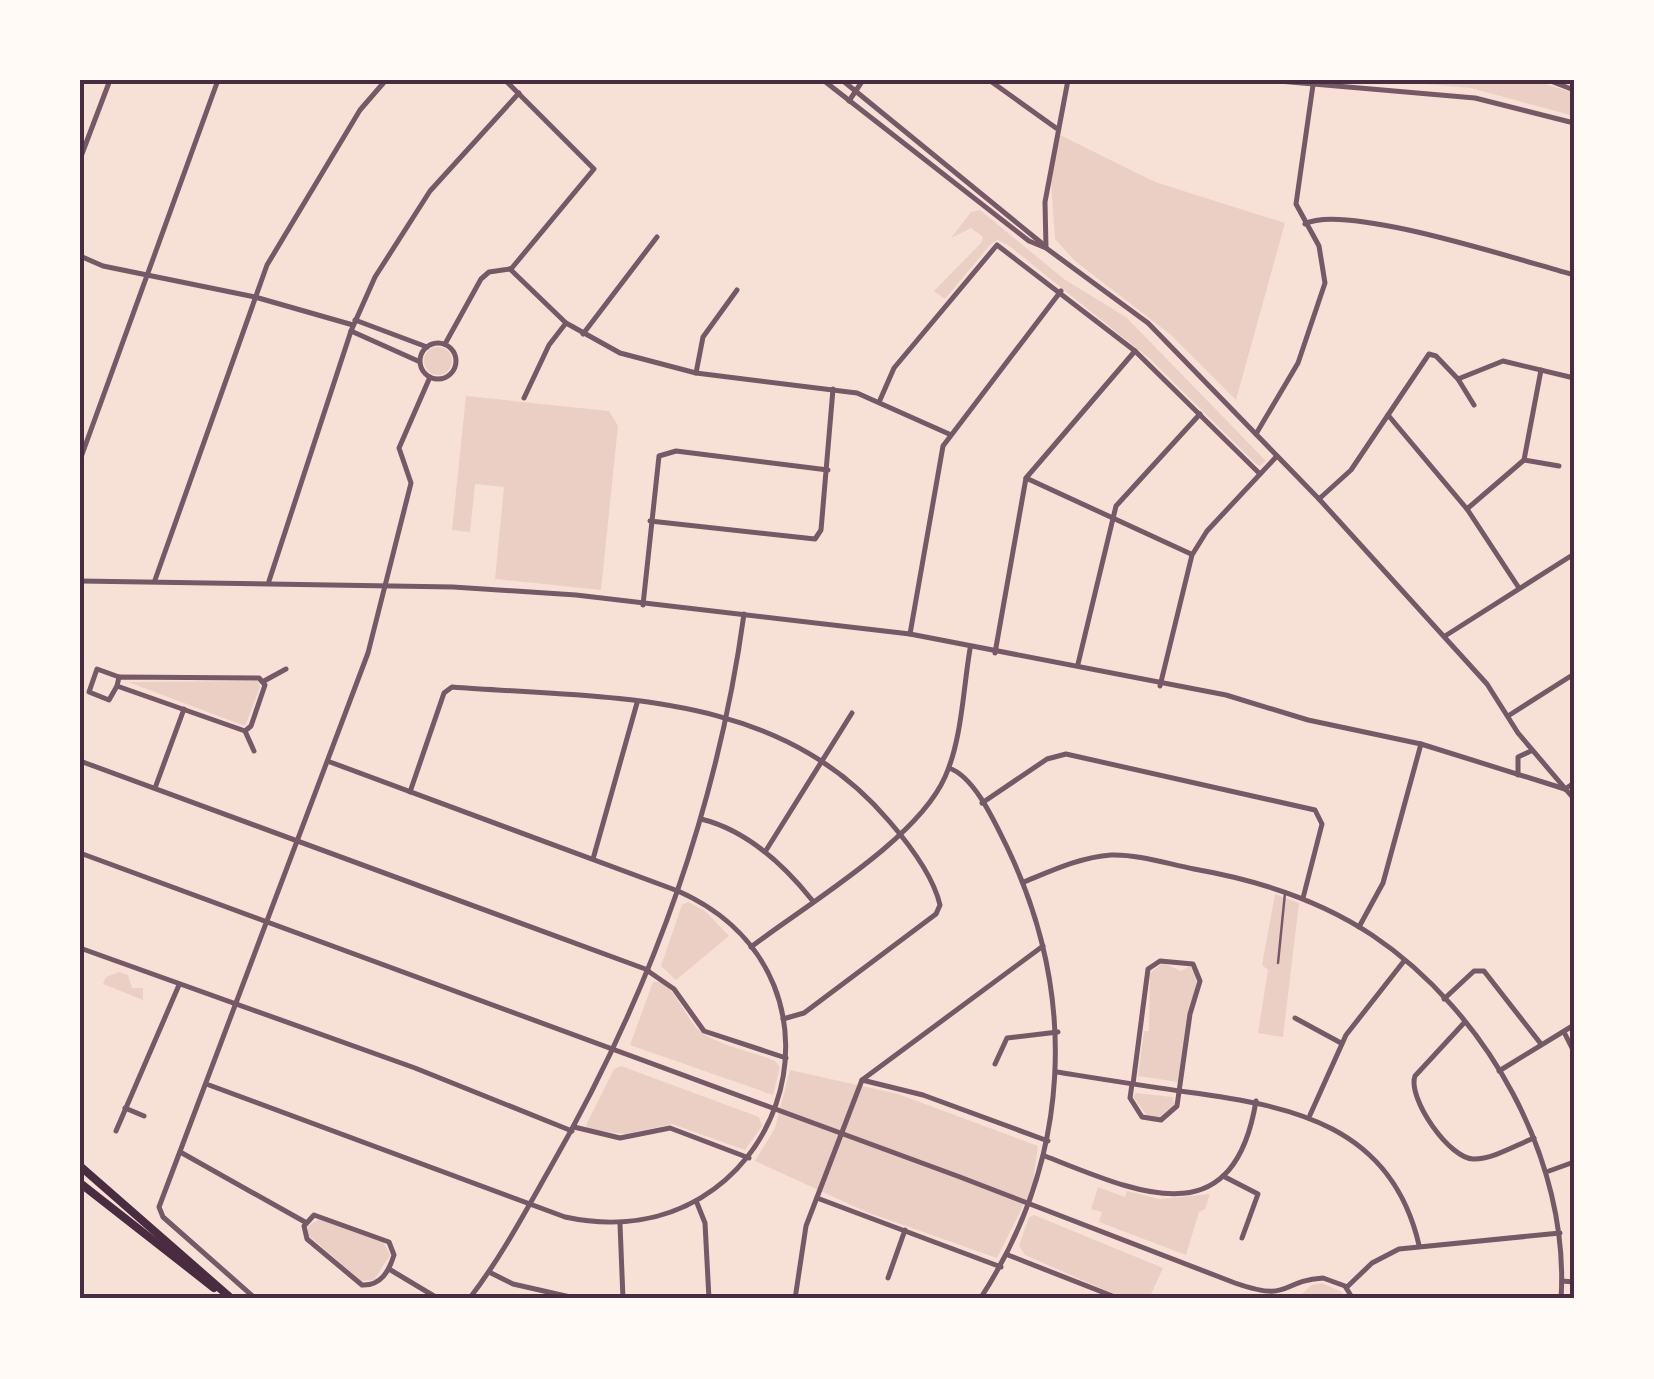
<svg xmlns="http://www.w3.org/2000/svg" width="1654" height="1379" font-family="'PT Sans Narrow',sans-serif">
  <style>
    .green { fill: #ebcfc5 }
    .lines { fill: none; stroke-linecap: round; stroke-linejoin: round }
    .service { stroke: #755966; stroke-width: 2.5 }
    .minor { stroke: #755966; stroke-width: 5 }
    .tertiary { stroke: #755966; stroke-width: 5 }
    .trunk { stroke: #4a2c40; stroke-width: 8 }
    .neatline { fill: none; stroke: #4a2c40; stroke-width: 4 }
  </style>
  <rect width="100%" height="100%" fill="#f7e1d7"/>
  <g class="green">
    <path d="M1378,80H1533L1574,93V116L1471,88Z"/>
    <path d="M1060,135L1155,182L1285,223L1236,400L1171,335L1075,261L1055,239L1051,181Z"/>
    <path d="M980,210L1064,279L1126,317L1266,461L1260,466L1255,463L1150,359L1008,245L997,240L990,245L945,299L934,291L981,243L983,237L971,228L951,238L971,212Z"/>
    <circle cx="438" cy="361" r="14"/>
    <path d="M466,396L609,411L618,426L601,590L495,579L504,487L475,484L470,532L452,530Z"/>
    <path d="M258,681L260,687L245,726L128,682Z"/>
    <path d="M1275,894L1299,903L1283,1037L1258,1033L1268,970L1262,965Z"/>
    <path d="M688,902L705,911L729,936L676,980L661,966L682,905Z"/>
    <path d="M1163,963L1181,971L1190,966L1197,979L1178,1082L1138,1076L1144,1031H1149L1150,973Z"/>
    <path d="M119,972L128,975L132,988H143V1000L103,984L106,977Z"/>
    <path d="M653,982H661C678,994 682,1010 695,1026C711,1045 753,1051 775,1061L780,1067L773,1095L630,1045Z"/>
    <path d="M621,1066L759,1117L762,1126L745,1150L672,1124L626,1134L589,1130L586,1125L614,1069Z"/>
    <path d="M790,1070L898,1094L1038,1146L1032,1188L997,1258L869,1213L755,1161L775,1128Z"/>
    <path d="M1136,1093L1172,1097L1175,1104L1161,1117H1148L1133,1097Z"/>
    <path d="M1098,1187L1125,1197L1127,1191L1159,1199L1210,1194L1205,1209L1199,1212L1186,1255L1099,1222L1102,1212L1091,1209Z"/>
    <path d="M1034,1215L1163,1268L1151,1294L1162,1299H1125L1025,1255L1019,1246L1029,1217Z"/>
    <path d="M321,1218L384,1243L390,1255L374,1280L361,1281L308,1235V1226Z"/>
    <path d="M1322,1283L1340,1291L1347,1299H1296L1312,1285Z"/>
  </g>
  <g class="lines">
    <path class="service" d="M1278,963L1285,893"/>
    <g class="minor">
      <path d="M505,80L594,169L511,269"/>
      <path d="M989,80L1056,128"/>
      <path d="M1548,80L1574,90"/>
      <path d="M849,101L863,80"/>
      <path d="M80,159L110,80"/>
      <path d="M1305,224C1344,202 1525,262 1574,275"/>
      <path d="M1046,248L1045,202L1068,80"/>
      <path d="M80,256L103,266L255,297L353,325"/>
      <path d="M510,269L566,323L620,353L696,373L857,393L949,434"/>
      <path d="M355,320L427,347"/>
      <path d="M351,331L418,361"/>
      <path d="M583,334L657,237"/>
      <circle cx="438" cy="361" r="18"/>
      <path d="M445,344L481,279L489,272L510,269"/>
      <path d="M696,373L703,337L737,290"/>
      <path d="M1458,379L1474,405"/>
      <path d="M524,398L549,345L566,323"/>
      <path d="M880,400L894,368L997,245L1135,351L1260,474"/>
      <path d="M1388,415L1467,509L1519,588"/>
      <path d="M1256,434L1298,363L1325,283L1319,246L1296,204L1313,85"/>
      <path d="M80,460L218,80"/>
      <path d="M1524,460L1559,466"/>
      <path d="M1026,478L1191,554"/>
      <path d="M1319,499L1351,470L1429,354L1436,356L1458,379L1503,361L1574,378"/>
      <path d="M1467,509L1524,460L1541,370"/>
      <path d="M650,521L815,539L821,530L833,389"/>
      <path d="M155,580L267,265L360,110L386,80"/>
      <path d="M269,581L351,331L375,277L430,191L519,93"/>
      <path d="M643,605L659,456L676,451L828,470"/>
      <path d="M910,634L943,446L1061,291"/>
      <path d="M1445,636L1574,554"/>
      <path d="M995,653L1026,478L1135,351"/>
      <path d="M1078,664L1116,506L1200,414"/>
      <path d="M119,677L259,678L265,685L251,726L245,731L117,686Z"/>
      <path d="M264,681L286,669"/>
      <path d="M117,686L109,700L89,692L97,669L119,677"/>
      <path d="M1160,686L1192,555L1207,531L1277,456"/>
      <path d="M1508,716L1574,674"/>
      <path d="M245,731L254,751"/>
      <path d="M80,761L648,970"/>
      <path d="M949,768C975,777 995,823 1007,847C1079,997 1071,1159 980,1299"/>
      <path d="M155,788L184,709"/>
      <path d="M1565,789L1574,783"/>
      <path d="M410,792L444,693L452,687C611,699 777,689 889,821C909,844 933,875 940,905L936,914L804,1013L783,1019"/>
      <path d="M982,803L1047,759L1066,754L1315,810L1322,824L1303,898"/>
      <path d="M701,819C746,830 784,865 812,900"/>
      <path d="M765,852L852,713"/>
      <path d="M80,853L960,1177L1235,1283C1293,1303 1278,1281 1323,1278L1345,1286L1353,1299"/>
      <path d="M593,859L637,703"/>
      <path d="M1024,882C1051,871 1081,857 1111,855C1138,854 1168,864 1194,869C1257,880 1318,899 1372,935C1487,1012 1570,1160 1561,1299"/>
      <path d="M1359,927L1383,883L1421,744"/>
      <path d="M751,947C807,904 917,840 945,777C962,739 963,690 970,649"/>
      <path d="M80,948L415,1068L572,1131"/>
      <path d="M648,971L674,989L704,1031L786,1058"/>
      <path d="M1444,999L1474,971H1484L1541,1044"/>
      <path d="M1295,1018L1341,1043"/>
      <path d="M1463,1024L1415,1076C1407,1098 1450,1160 1474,1159C1493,1159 1516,1145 1534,1138"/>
      <path d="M1564,1032L1574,1052"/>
      <path d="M995,1064L1007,1038L1058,1032"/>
      <path d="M1499,1071L1574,1025"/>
      <path d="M1057,1072C1101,1079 1144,1086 1187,1092C1292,1106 1391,1125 1419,1245"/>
      <path d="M862,1080L923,1095L1048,1141"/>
      <path d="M1132,1084L1130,1098L1142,1117L1161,1120L1177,1106L1190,1014L1200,981L1193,964L1160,961L1148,969L1133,1084"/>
      <path d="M209,1085L565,1217C779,1263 876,979 678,891L330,762"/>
      <path d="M125,1108L144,1116"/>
      <path d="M1310,1115L1346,1035L1404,961"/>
      <path d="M574,1127L620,1138L670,1128L749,1158"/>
      <path d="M116,1131L179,985"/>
      <path d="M182,1153L305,1222"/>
      <path d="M1045,1156C1137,1192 1233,1239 1256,1101"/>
      <path d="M1549,1171L1574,1162"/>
      <path d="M1223,1176L1258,1194L1242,1238"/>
      <path d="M817,1198L1001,1267"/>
      <path d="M697,1203L705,1223L709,1299"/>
      <path d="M314,1215L389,1242L394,1255C389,1271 381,1286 362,1285L307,1239L304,1226Z"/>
      <path d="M620,1224L623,1299"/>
      <path d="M1008,1255L1120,1299"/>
      <path d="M389,1269L439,1299"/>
      <path d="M491,1273L513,1284L579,1299"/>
      <path d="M888,1278L905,1230"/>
      <path d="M1562,1281L1574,1282"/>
      <path d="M1347,1287L1372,1263L1399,1249L1560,1233"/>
      <path d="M256,1299L163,1217L159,1207L368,653L411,483L399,448L430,377"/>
      <path d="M469,1299C500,1259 524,1214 549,1170C648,998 717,811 744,614"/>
      <path d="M795,1299L806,1226L862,1080L1043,946"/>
    </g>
    <g class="tertiary">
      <path d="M823,80L1029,241L1046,248L1148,323L1319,499L1487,684L1518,733L1574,799"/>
      <path d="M842,80L1044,245"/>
      <path d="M1266,80L1475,98L1574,123"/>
      <path d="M80,581L453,587L576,595L910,634L1226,695L1308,720L1421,744L1565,789"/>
      <path d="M1518,775V757L1531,751"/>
    </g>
    <g class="trunk">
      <path d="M80,1166L232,1299"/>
      <path d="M80,1183L214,1288"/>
    </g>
  </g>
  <rect width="1654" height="1379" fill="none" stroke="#fffaf5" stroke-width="165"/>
  <rect x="82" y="82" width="1490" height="1214" class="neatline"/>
</svg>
